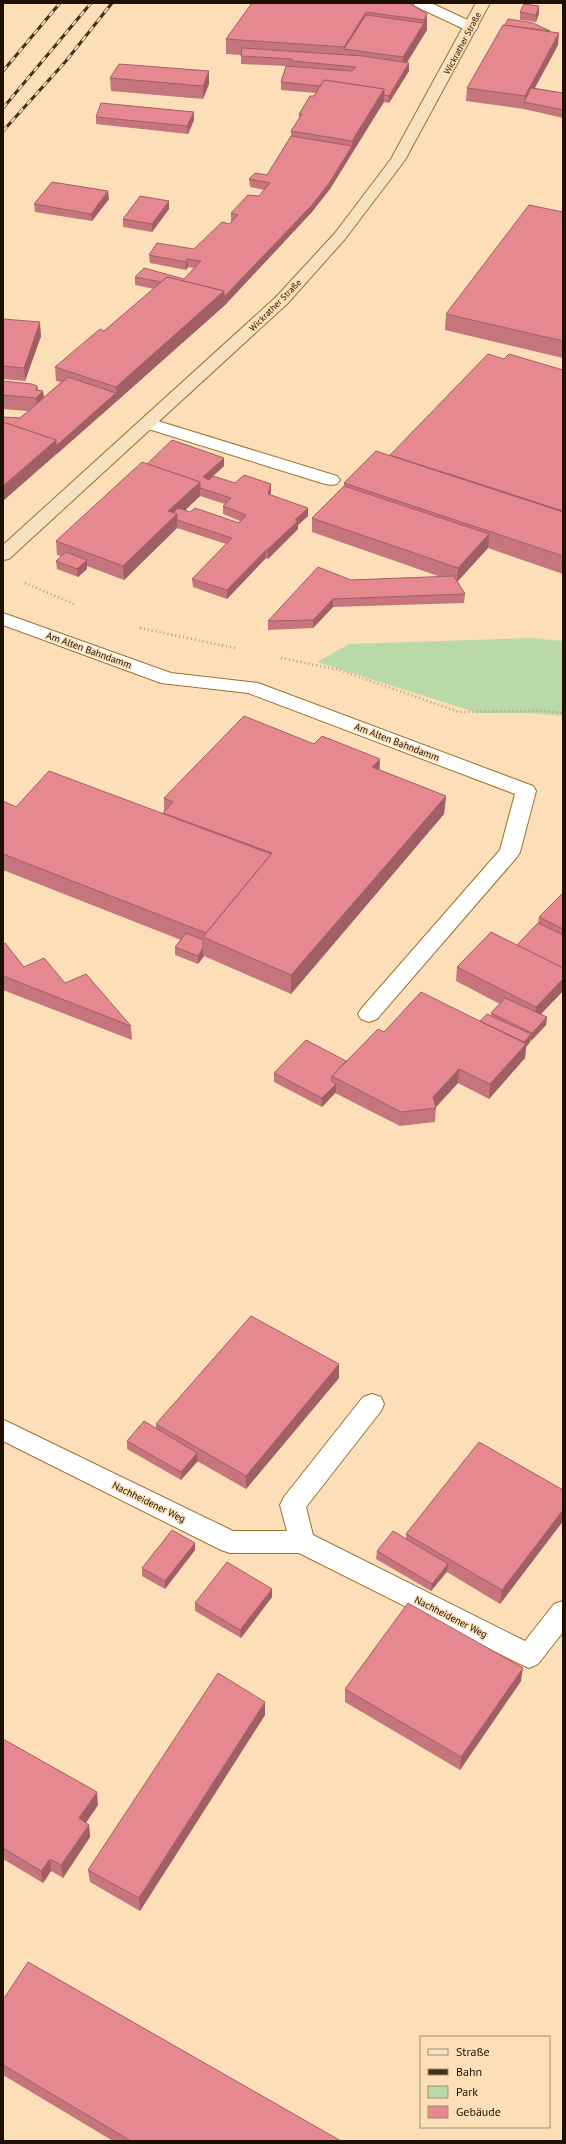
<svg xmlns="http://www.w3.org/2000/svg" width="566" height="2144" font-family="'PT Sans',sans-serif">
  <style>
    .green { fill: #b9d9a8 }
    .lines { fill: none; stroke-linecap: round; stroke-linejoin: round }
    .lane-casing { stroke: #9d712e; stroke-width: 2 }
    .street-casing { stroke: #9d712e; stroke-width: 2 }
    .secondary-casing { stroke: #9d712e; stroke-width: 2 }
    .path { stroke: #b29a7b; stroke-width: 2.5; stroke-dasharray: 1 3; stroke-linecap: butt }
    .lane { fill: #fff; fill-rule: evenodd }
    .street { fill: #fff; fill-rule: evenodd }
    .secondary { fill: #f6e2c1; fill-rule: evenodd }
    .rail-casing { stroke: #40301d; stroke-width: 3 }
    .rail { stroke: #fcdfb9; stroke-width: 2; stroke-dasharray: 6; stroke-linecap: butt }
    .wall { fill: #c5757b; fill-rule: evenodd }
    .shaded-wall { fill: #a05f64 }
    .building { fill: #e5888f; stroke: #a05f64 }
    .labels { text-anchor: middle; dominant-baseline: central; stroke-width: 3; stroke-linejoin: round; paint-order: stroke }
    .far-street-label { font-size: 9px; fill: #1d1000; stroke: #fcdfb9 }
    .street-label { font-size: 10px; fill: #1d1000; stroke: #fcdfb9 }
  </style>
  <rect width="100%" height="100%" fill="#fcdfb9"/>
  <path class="green" d="M529,638L563,641V716L529,713H478L317,662L349,644Z"/>
  <g class="lines">
    <defs>
      <path id="lane" d="M148,418L337,476L340,480L337,484L331,485L325,484L142,427L140,423L142,419Z"/>
      <g id="street">
        <path d="M413,3H431L476,24L478,27L476,30H466L415,6Z"/>
        <path d="M3,613L171,673L258,683L533,786L536,791L520,852L517,857L377,1019L369,1022L361,1019L358,1014L361,1009L500,850L515,794L248,693L161,683L3,625Z"/>
        <path d="M372,1394L381,1397L384,1404L381,1411L306,1507L313,1535L525,1641L554,1604L563,1601V1632L538,1664L529,1668L520,1664L299,1553H230L221,1550L3,1441L4,1420L233,1531H287L280,1505L284,1497L363,1397Z"/>
      </g>
      <path id="secondary" d="M476,3H490L405,160L345,239L288,303L9,559L3,560V545L276,297L335,233L391,159Z"/>
    </defs>
    <use href="#lane" class="lane-casing"/>
    <use href="#street" class="street-casing"/>
    <use href="#secondary" class="secondary-casing"/>
    <g class="path">
      <path d="M25,583L74,604"/>
      <path d="M140,628L235,648"/>
      <path d="M281,658L339,670L459,712L543,711L563,713"/>
    </g>
    <use href="#lane" class="lane"/>
    <use href="#street" class="street"/>
    <use href="#secondary" class="secondary"/>
    <defs>
      <g id="rail">
        <path d="M3,71L60,3"/>
        <path d="M3,108L91,3"/>
        <path d="M3,131L66,61L112,3"/>
      </g>
    </defs>
    <use href="#rail" class="rail-casing"/>
    <use href="#rail" class="rail"/>
  </g>
  <g class="wall">
    <path d="M252,3L427,14V30L407,63L409,71L389,103L383,102L330,189L311,213L225,305L57,454L20,418L28,411L3,409V381L37,386L38,390L43,391L44,397L61,382L56,381L55,367L104,331L154,289L135,285V277L184,279L194,268L188,267L186,270L150,263L149,255L194,249L229,224L232,221H231V213L259,196L264,190L250,187L249,179L267,175L291,136V131L299,120V114L314,96L316,93L281,90V82L286,66L241,64V55L226,54V39Z"/>
    <path d="M539,6V13L536,22L520,20V12Z"/>
    <path d="M558,45L535,88L563,93V118L524,109L466,101L467,88Z"/>
    <path d="M110,78L209,84L203,99L111,91Z"/>
    <path d="M96,117L194,120L188,134L96,124Z"/>
    <path d="M109,199L92,221L35,212L34,204Z"/>
    <path d="M169,209L152,232L123,227V219Z"/>
    <path d="M563,212V358L445,330L446,314Z"/>
    <path d="M3,319L41,336L25,381L3,379Z"/>
    <path d="M504,359L563,370V574L488,548L457,582L465,594L464,603L333,607L313,628L268,630V621L351,580L441,577L312,532V518L344,486V483L390,456V455Z"/>
    <path d="M147,464L224,466L209,480L235,483L271,484V492L270,495L308,516L298,525V529L268,559L266,558L227,599L193,587L192,579L226,544L177,528L124,580L87,566V569L78,577L57,569L56,561L61,556L57,555L56,541ZM200,496L225,504L223,506V514L240,521L239,523L190,512L185,510Z"/>
    <path d="M314,744L446,796L444,814L291,994L204,956L198,964L175,955V947L181,940L3,870V801L16,807L163,814V813L164,811V798Z"/>
    <path d="M563,893V991L541,1014L547,1017L546,1025L531,1041L530,1040V1042L526,1047L525,1058L489,1099L458,1083L436,1107L435,1122L400,1126L335,1093L322,1107L274,1082V1073L346,1061L384,1032L480,1021L491,1015V1013L500,1004L456,981L457,967L517,945L538,923L539,917Z"/>
    <path d="M3,944L24,967L65,983L131,1026L132,1040L3,990Z"/>
    <path d="M339,1364V1378L246,1489L197,1461L181,1480L127,1449V1441L156,1428V1424Z"/>
    <path d="M563,1490V1521L500,1604L447,1572L431,1591L376,1559L377,1551L406,1539V1534Z"/>
    <path d="M195,1543V1550L165,1589L142,1576V1568Z"/>
    <path d="M272,1597L241,1638L195,1611V1603Z"/>
    <path d="M521,1681L460,1770L345,1702V1689Z"/>
    <path d="M265,1702V1715L140,1911L90,1882L88,1870Z"/>
    <path d="M3,1739L98,1805L86,1823L89,1825L90,1837L63,1878L51,1871L43,1883L3,1859Z"/>
    <path d="M3,2000L341,2141H113L3,2075Z"/>
  </g>
  <g class="shaded-wall">
    <path d="M539,6V13L536,22V15Z"/>
    <path d="M366,12V27L344,49V47Z"/>
    <path d="M427,14V30L423,36L424,20Z"/>
    <path d="M424,23L423,36L402,70L403,57Z"/>
    <path d="M559,33L558,45L527,102H524V109L525,96Z"/>
    <path d="M409,63V71L389,103V96Z"/>
    <path d="M209,71V84L203,99V86Z"/>
    <path d="M384,89V102L330,189L311,213L225,305L117,401L116,387L352,146V141Z"/>
    <path d="M194,112V120L188,134L187,126Z"/>
    <path d="M108,191L109,199L92,221L91,214Z"/>
    <path d="M169,201V209L152,232V224Z"/>
    <path d="M187,259L188,267L186,270V262Z"/>
    <path d="M40,322L41,336L25,381L24,368Z"/>
    <path d="M37,386L38,396L43,391L44,405L37,412L36,398V390Z"/>
    <path d="M116,393L117,401L3,501V486L56,440Z"/>
    <path d="M224,458V466L203,485V477Z"/>
    <path d="M200,482V496L177,518V528L124,580L123,566L168,511Z"/>
    <path d="M271,484V492L268,502V494Z"/>
    <path d="M308,508V516L298,525V529L268,559L267,550L295,520Z"/>
    <path d="M489,534L488,548L457,582L458,568Z"/>
    <path d="M266,550V558L227,599V590Z"/>
    <path d="M87,560V569L78,577L77,569Z"/>
    <path d="M333,599V607L313,628V620Z"/>
    <path d="M380,759L379,778L372,767Z"/>
    <path d="M446,796L444,814L291,994V975Z"/>
    <path d="M203,948V956H204L198,964V956Z"/>
    <path d="M563,979V991L534,1021L536,1007Z"/>
    <path d="M547,1017L546,1025L531,1041L532,1033Z"/>
    <path d="M531,1034L530,1042L526,1047L525,1058L489,1099L490,1084Z"/>
    <path d="M459,1069L458,1083L435,1108L433,1097Z"/>
    <path d="M336,1084V1092L322,1107V1098Z"/>
    <path d="M339,1364V1378L246,1489V1476Z"/>
    <path d="M197,1453L198,1461L181,1480V1472Z"/>
    <path d="M563,1510V1521L500,1604L502,1590Z"/>
    <path d="M195,1543V1550L165,1589V1581Z"/>
    <path d="M448,1564L447,1571L431,1591L432,1584Z"/>
    <path d="M272,1589V1597L241,1638L240,1630Z"/>
    <path d="M523,1668L521,1681L460,1770L461,1757Z"/>
    <path d="M265,1702V1715L140,1911L139,1898Z"/>
    <path d="M97,1792L98,1805L80,1831L79,1818Z"/>
    <path d="M89,1825L90,1837L63,1878L61,1865Z"/>
    <path d="M50,1859L51,1871L43,1883L41,1871Z"/>
  </g>
  <g class="building">
    <path d="M252,3H409L427,14L424,20L366,12L344,47L226,39Z"/>
    <path d="M524,4L539,6L536,15L520,12Z"/>
    <path d="M366,15L424,23L403,57L344,49Z"/>
    <path d="M508,19L533,23L550,31L505,25Z"/>
    <path d="M503,25L559,33L525,96L467,88Z"/>
    <path d="M242,48L363,56L409,63L389,96L384,95V89L324,80L320,86L281,82L286,66L352,71L356,67L292,61V59L241,56Z"/>
    <path d="M119,64L209,71L203,86L110,78Z"/>
    <path d="M324,80L384,89L352,141L291,131L302,114H299L310,96H314Z"/>
    <path d="M531,88L563,93V110L524,102Z"/>
    <path d="M101,103L194,112L187,126L96,117Z"/>
    <path d="M291,136L352,146L330,182L312,205L224,297V291L167,277L161,282L135,277L144,268L184,279L201,261L187,259L186,262L149,255L157,243L194,249L222,222L229,224L238,215L231,213L248,195L259,196L270,183L249,179L255,173L267,175Z"/>
    <path d="M52,182L108,191L91,214L34,204Z"/>
    <path d="M140,196L169,201L152,224L123,219Z"/>
    <path d="M529,205L563,212V341L446,314Z"/>
    <path d="M167,277L224,291L116,387L55,367L100,329L104,331Z"/>
    <path d="M3,319L40,322L24,368L3,366Z"/>
    <path d="M488,354L504,359L509,354L563,370V511L390,455Z"/>
    <path d="M68,377L116,393L56,446V440L3,422V417L20,418Z"/>
    <path d="M3,381L32,384L37,386L36,390L43,391L36,398L3,395Z"/>
    <path d="M3,422L56,440L3,486Z"/>
    <path d="M172,440L224,458L203,477L209,480L213,476L235,483L244,475L271,484L268,494L308,508L295,520L298,521L267,550H266L227,590L192,579L232,538L177,520V514L173,513L178,508L190,512L195,508L239,523L246,515L223,506L231,498L200,488V482L147,464Z"/>
    <path d="M376,451L563,512V556L344,483Z"/>
    <path d="M142,462L200,482L168,511L177,514L123,566L56,541Z"/>
    <path d="M344,486L489,534L458,568L312,518Z"/>
    <path d="M66,552L87,560L77,569L56,561Z"/>
    <path d="M318,567L351,580L454,576L465,594L333,599L313,620L268,621Z"/>
    <path d="M244,716L314,744L322,736L380,759L372,767L446,796L291,975L203,937L272,853L163,813L173,802L164,798Z"/>
    <path d="M49,771L271,854L206,933L3,854V801L16,807Z"/>
    <path d="M563,893V929L539,917Z"/>
    <path d="M538,923L563,935V968L517,945Z"/>
    <path d="M491,932L563,968V979L536,1007L457,967Z"/>
    <path d="M186,933L203,940V948L198,956L175,947Z"/>
    <path d="M5,943L24,967L44,958L65,983L86,974L131,1026L3,976V944Z"/>
    <path d="M421,992L526,1044L490,1084L459,1069L433,1097L436,1108L401,1112L332,1076L378,1029L384,1032Z"/>
    <path d="M505,998L547,1017L532,1033L491,1013Z"/>
    <path d="M487,1014L531,1034L524,1042L480,1021Z"/>
    <path d="M306,1040L346,1061L332,1076V1082L336,1084L322,1098L274,1073Z"/>
    <path d="M251,1316L339,1364L246,1476L156,1424Z"/>
    <path d="M144,1421L197,1453L181,1472L127,1441Z"/>
    <path d="M479,1442L563,1490V1510L502,1590L406,1534Z"/>
    <path d="M172,1530L195,1543L165,1581L142,1568Z"/>
    <path d="M393,1531L448,1564L432,1584L377,1551Z"/>
    <path d="M227,1562L272,1589L240,1630L195,1603Z"/>
    <path d="M408,1603L523,1668L461,1757L345,1689Z"/>
    <path d="M218,1673L265,1702L139,1898L88,1870Z"/>
    <path d="M3,1739L97,1792L79,1818L89,1825L61,1865L50,1859L41,1871L3,1848Z"/>
    <path d="M28,1962L341,2141H131L3,2065V2000Z"/>
  </g>
  <g class="labels">
    <g class="far-street-label">
      <text transform="translate(462 43) rotate(-62)">Wickrather Straße</text>
      <text transform="translate(275 305) rotate(-45)">Wickrather Straße</text>
    </g>
    <g class="street-label">
      <text transform="translate(89 650) rotate(20)">Am Alten Bahndamm</text>
      <text transform="translate(397 742) rotate(21)">Am Alten Bahndamm</text>
      <text transform="translate(149 1502) rotate(26)">Nachheidener Weg</text>
      <text transform="translate(451 1617) rotate(27)">Nachheidener Weg</text>
    </g>
  </g>
  <rect width="566" height="2144" fill="none" stroke="#1d1000" stroke-width="8"/>
  <rect x="420" y="2036" width="130" height="92" fill="#fcdfb9" stroke="#a38c6f"/>
  <rect x="428" y="2049" width="20" height="6" fill="#f6e2c1" stroke="#a38c6f"/>
  <text x="456" y="2056" font-size="12" fill="#1d1000">Straße</text>
  <rect x="428" y="2069" width="20" height="6" fill="#40301d" stroke="#a38c6f"/>
  <text x="456" y="2076" font-size="12" fill="#1d1000">Bahn</text>
  <rect x="428" y="2086" width="20" height="12" fill="#b9d9a8" stroke="#a38c6f"/>
  <text x="456" y="2096" font-size="12" fill="#1d1000">Park</text>
  <rect x="428" y="2106" width="20" height="12" fill="#e5888f" stroke="#a38c6f"/>
  <text x="456" y="2116" font-size="12" fill="#1d1000">Gebäude</text>
</svg>
